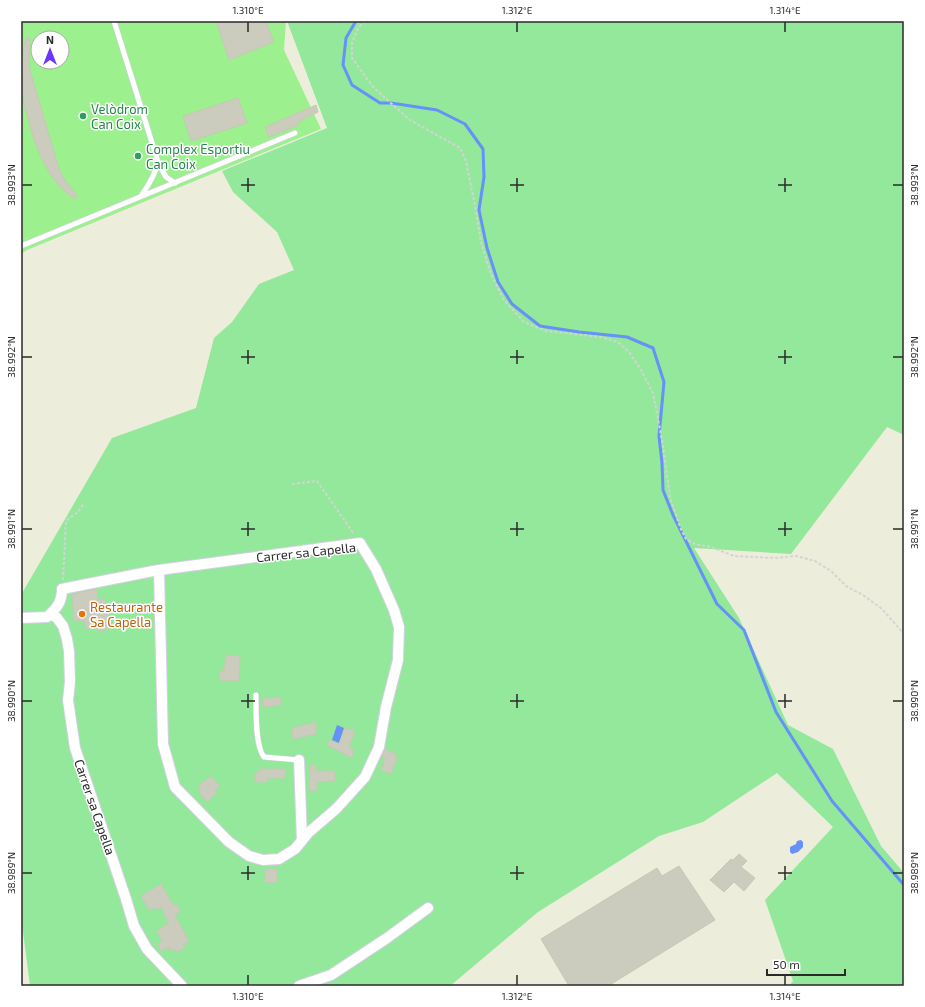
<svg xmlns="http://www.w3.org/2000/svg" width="925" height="1007" font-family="'Exo 2',sans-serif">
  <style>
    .green { fill: #93e89b }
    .pitch { fill: #9cf08e; fill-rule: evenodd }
    .water { fill: #6691f8 }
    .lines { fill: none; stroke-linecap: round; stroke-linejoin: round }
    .stream { stroke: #6691f8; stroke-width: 3 }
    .building { fill: #cbccbe; stroke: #c7c9b4 }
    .lane-casing { stroke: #d5d0e4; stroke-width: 6 }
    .street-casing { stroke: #d5d0e4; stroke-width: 12 }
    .path { stroke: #d4d4d4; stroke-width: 2; stroke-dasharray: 3 2; stroke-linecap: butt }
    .lane { stroke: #fff; stroke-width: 5 }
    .street { stroke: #fff; stroke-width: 10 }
    .ticks { fill: none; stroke: #2a2a2a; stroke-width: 1.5 }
    .leisure-dot { fill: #2e9e5b; stroke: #fff; stroke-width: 1.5 }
    .food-dot { fill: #e8710a; stroke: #fff; stroke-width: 1.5 }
    .labels { text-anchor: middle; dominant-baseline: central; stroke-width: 3; stroke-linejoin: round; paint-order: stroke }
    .leisure-label { font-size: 13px; fill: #27864d; stroke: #fff; text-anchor: start }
    .street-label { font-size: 13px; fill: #2a2a2a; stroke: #fff }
    .food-label { font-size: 13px; fill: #c56008; stroke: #fff; text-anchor: start }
    .neatline { fill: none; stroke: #2a2a2a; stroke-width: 1.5 }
    .ticks-label { font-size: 10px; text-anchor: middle; fill: #2a2a2a }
  </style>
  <rect width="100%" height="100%" fill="#ededdb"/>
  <path class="green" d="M287,21H904V435L887,427L791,554L694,548L739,618L788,725L833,749L881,846L904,873V986H789L793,981L765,900L833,827L777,773L703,822L659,836L538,912L450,986H30L21,916V595L112,438L196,408L214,338L232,322L259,284L294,270L277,232L233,192L222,171L327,128Z"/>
  <path class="pitch" d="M21,21H286L284,50L321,129L27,250L21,254ZM38,38H62V62H38Z"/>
  <g class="water">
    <path d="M337,725L344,728L339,743L332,740Z"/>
    <path d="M801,840L803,842V847L798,852L792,854L790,852V847L796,844L797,841Z"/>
  </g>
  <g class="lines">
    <path class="stream" d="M356,21L346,38L343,65L352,85L380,103H391L437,110L465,124L483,149L484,177L479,210L487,248L498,282L512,304L540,326L579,332L627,337L653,348L664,382L659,436L662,463L663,490L673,515L717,604L744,630L776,712L832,801L904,885"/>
  </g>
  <g class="building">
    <path d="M216,21H266L274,42L229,60Z"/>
    <path d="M26,38H30L29,60L30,70L59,169L65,180L77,196L74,199L58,185L49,172L40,155L34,140L25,108L21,85V58Z"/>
    <path d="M238,98L247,123L191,141L183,116Z"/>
    <path d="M316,105L318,112L300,121L298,125L269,137L265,127Z"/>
    <path d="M97,589L98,600L105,599L110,629L97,631V627L86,629L84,620L74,621L72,594Z"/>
    <path d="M226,655L240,656L239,681L219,680L220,671H224Z"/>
    <path d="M280,697L281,705L263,707L262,699Z"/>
    <path d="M316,722V734L293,739L292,728Z"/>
    <path d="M345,728L355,731L349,747L354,749L352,758L327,745L329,740L339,744Z"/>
    <path d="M385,749L396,754L395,756L397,757L391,774L381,770L385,759L381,757Z"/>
    <path d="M310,765H316V771H334L335,781L317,782V790L309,791Z"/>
    <path d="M259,769H285V778H267V782H255V773H259Z"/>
    <path d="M211,776L220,786L215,790L217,793L207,802L199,792L201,790L198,786Z"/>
    <path d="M739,854L747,861L741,867L755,878L744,891L734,882L724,892L710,880L731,859L733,860Z"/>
    <path d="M679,866L715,920L608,986H569L541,939L657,868L662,876Z"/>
    <path d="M265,869H277V882L265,883Z"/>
    <path d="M161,884L173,905L177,904L180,912L175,915L189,941L183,945L185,948L176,952L175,949L171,951L170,947L161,951L158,944L162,941L157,931L169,923L161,907L156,910L155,907L149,910L141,896Z"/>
  </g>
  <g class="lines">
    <defs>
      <g id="lane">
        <path d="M114,21L158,162C155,175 149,185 141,196"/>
        <path d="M158,162L166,177L175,183"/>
        <path d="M21,246L295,133"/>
        <path d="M256,695C256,710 255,746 264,757L299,760"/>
      </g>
      <g id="street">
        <path d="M51,614L57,618L63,626L67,639L69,651L70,682L68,700L75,748L126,899L134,926L147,949L182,986"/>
        <path d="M21,618L47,617C57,608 62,602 62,589L153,571L159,570L360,543L376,569L394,610L399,627L398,660L386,707L379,747L365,777L336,809L308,833L295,849L279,859L263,860L249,856L229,842L175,787L163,744L159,570"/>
        <path d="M299,760L302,840"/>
        <path d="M299,986L331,975L387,938L428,908"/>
      </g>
    </defs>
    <use href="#lane" class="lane-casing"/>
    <use href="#street" class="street-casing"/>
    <g class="path">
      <path d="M365,21L358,28L352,43V58L373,87L410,120L460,148L466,161L475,206L481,242L490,272L504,300L524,322L546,331L601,337L618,342L629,352L641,370L653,393L662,440L670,497L680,527L686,539L695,544L711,547L734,556L776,558L796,556L815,561L831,571L846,586L863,595L882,609L904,634"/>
      <path d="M292,484L317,481L354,534"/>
      <path d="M63,580L66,521L78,512L84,503"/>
    </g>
    <use href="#lane" class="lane"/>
    <use href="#street" class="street"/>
  </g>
  <path class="ticks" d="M248,22V32M517,22V32M785,22V32M248,178V192M517,178V192M785,178V192M22,185H32M241,185H255M510,185H524M778,185H792M893,185H903M248,350V364M517,350V364M785,350V364M22,357H32M241,357H255M510,357H524M778,357H792M893,357H903M248,522V536M517,522V536M785,522V536M22,529H32M241,529H255M510,529H524M778,529H792M893,529H903M248,694V708M517,694V708M785,694V708M22,701H32M241,701H255M510,701H524M778,701H792M893,701H903M248,866V880M517,866V880M785,866V880M22,873H32M241,873H255M510,873H524M778,873H792M893,873H903M248,975V985M517,975V985M785,975V985"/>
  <g class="leisure-dot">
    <circle cx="83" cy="116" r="4"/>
    <circle cx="138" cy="156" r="4"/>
  </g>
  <circle class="food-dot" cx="82" cy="614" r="4"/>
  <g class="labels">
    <g class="leisure-label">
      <text x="91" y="109">Velòdrom<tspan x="91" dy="15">Can Coix</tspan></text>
      <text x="146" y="149">Complex Esportiu<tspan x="146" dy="15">Can Coix</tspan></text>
    </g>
    <g class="street-label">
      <text transform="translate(306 552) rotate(-6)">Carrer sa Capella</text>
      <text transform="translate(95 807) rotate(71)">Carrer sa Capella</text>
    </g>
    <g class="food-label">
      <text x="90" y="607">Restaurante<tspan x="90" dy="15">Sa Capella</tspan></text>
    </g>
  </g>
  <rect width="925" height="1007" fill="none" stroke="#ffffff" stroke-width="44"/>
  <g transform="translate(50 50)"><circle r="19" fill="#ffffff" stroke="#aaaaaa"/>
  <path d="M0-3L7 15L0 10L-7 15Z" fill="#6836ff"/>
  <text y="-6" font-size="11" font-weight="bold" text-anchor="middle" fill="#2a2a2a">N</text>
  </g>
  <path d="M767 969v6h78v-6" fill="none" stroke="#2a2a2a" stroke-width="2"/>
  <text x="773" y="969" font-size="12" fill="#2a2a2a" stroke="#ffffff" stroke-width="3" paint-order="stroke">50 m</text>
  <rect x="22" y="22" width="881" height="963" class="neatline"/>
  <g class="ticks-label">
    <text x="248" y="14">1.310°E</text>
    <text x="517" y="14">1.312°E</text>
    <text x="785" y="14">1.314°E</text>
    <text transform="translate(11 185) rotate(-90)" y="4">38.993°N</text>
    <text transform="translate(914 185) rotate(-90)" y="4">38.993°N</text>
    <text transform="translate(11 357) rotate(-90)" y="4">38.992°N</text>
    <text transform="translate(914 357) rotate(-90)" y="4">38.992°N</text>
    <text transform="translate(11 529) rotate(-90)" y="4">38.991°N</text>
    <text transform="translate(914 529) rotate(-90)" y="4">38.991°N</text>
    <text transform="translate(11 701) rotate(-90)" y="4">38.990°N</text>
    <text transform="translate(914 701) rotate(-90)" y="4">38.990°N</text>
    <text transform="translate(11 873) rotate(-90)" y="4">38.989°N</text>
    <text transform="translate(914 873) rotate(-90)" y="4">38.989°N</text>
    <text x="248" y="1000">1.310°E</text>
    <text x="517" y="1000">1.312°E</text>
    <text x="785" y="1000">1.314°E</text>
  </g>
</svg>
